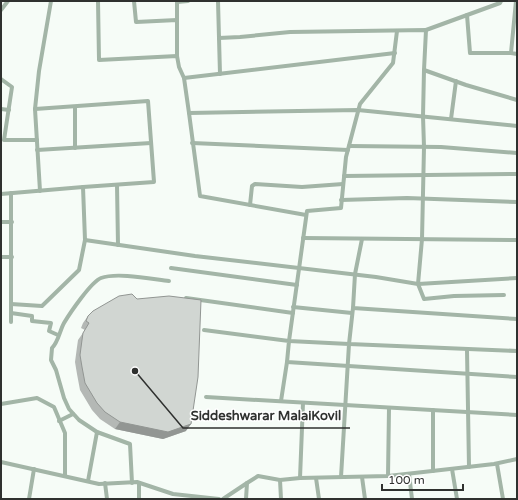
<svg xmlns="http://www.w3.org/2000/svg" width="518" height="500" font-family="'Varela Round',sans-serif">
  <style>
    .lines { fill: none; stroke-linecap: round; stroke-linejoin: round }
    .minor { stroke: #a3b5a7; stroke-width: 4 }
    .wall { fill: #b4b8b5 }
    .shaded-wall { fill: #929693 }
    .building { fill: #d1d6d2; stroke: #929693 }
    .leader { fill: none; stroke: #2f312f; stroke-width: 1.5 }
    .callout-dot { fill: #2f312f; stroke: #fff; stroke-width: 1.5 }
    .callout-label { font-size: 13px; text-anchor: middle; font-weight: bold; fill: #2f312f; stroke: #fff; stroke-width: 3; stroke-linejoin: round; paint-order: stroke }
  </style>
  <rect width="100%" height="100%" fill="#f6fcf7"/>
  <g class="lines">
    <g class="minor">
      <path d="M98,1L99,60L177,56L179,67L184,78L189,113"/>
      <path d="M134,1L136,22L177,20V56"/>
      <path d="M177,1V20"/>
      <path d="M218,1L219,38L240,37L290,32L426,30L424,70L466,85L517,100"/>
      <path d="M516,1L511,53L517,54"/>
      <path d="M177,2L188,1"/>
      <path d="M1,10L8,1"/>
      <path d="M467,15L470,53H511"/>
      <path d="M426,30L500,3L501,1"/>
      <path d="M219,38L220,74"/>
      <path d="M424,70L423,116L424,147L422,239L418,284L517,278"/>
      <path d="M184,78L395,53"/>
      <path d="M1,79L12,87L4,140H37"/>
      <path d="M1,109L9,110"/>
      <path d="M35,109L148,101L154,182L83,187"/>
      <path d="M451,119L456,81"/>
      <path d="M192,143L348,150"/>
      <path d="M349,146L441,147L517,153"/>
      <path d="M75,148V107"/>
      <path d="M37,150L151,143"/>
      <path d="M344,176L517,174"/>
      <path d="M117,185L118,245"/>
      <path d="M40,191L35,109L39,71L51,1"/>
      <path d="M1,194L83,187L85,240L195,256L376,277L418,284L424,299L454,296L504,295"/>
      <path d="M341,200L407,198L517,202"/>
      <path d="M250,205L252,186L255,184L302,187L343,184"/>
      <path d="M306,215L200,196L189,113L358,110L517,126"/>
      <path d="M1,222H12"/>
      <path d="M303,238L517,240"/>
      <path d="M362,239L355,274L353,308L517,319"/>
      <path d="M1,257H12"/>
      <path d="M171,268L297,285"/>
      <path d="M186,298L293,313"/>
      <path d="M11,304L42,306L79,270L85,240"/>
      <path d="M293,307L352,313"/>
      <path d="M353,308L349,344L517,351"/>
      <path d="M11,313L32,316V321L51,323L49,331L58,335"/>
      <path d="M11,322V193"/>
      <path d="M204,330L289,341L287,362L517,377"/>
      <path d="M467,350L469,467"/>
      <path d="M206,397L517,415"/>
      <path d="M281,401L287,362"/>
      <path d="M1,404L37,398L54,407L65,433V476"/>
      <path d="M433,410V471"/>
      <path d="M59,421L73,414"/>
      <path d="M97,432L79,420L69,409L64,398L56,370L51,360L52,348C58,343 60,330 64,323C70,313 91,282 101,278C117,272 152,279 169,281"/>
      <path d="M1,462L99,484L137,482L173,494L219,499"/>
      <path d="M497,464L503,499"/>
      <path d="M452,469L457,499"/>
      <path d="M409,474L412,499"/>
      <path d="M388,476L389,408"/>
      <path d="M341,477L349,344L289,341L307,211L341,208L346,157L360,104L393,63L397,31"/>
      <path d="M362,477L365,499"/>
      <path d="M300,478L303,403"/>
      <path d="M316,478L319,499"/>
      <path d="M280,480L281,499"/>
      <path d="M88,481L97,432L130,444L132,483"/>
      <path d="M105,483L107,499"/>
      <path d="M247,483L258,476L280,480L300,478L388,476L494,464L517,459"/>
      <path d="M29,499L34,469"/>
      <path d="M139,499V483"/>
      <path d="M223,499L247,483L246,499"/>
    </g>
  </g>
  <path class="wall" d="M88,316L186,431L163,439L115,429L100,419L92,410L80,390L77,374L75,362L77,347L78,340L85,330L81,328L83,323Z"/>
  <path class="shaded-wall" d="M120,422L191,424L186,431L163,439L115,429Z"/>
  <path class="building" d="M132,294L137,299L169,296L201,300L198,377L191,424L168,432L120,422L105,412L97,403L85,383L82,367L80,355L82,340L83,333L89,323L86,321L88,316L93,311L119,296Z"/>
  <path class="leader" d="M135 371L183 428H350"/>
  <circle class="callout-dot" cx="135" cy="371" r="4"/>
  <g class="callout-label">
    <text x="266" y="420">Siddeshwarar MalaiKovil</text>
  </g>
  <rect width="518" height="500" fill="none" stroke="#2f312f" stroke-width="4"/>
  <path d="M382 484v6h81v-6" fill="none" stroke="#2f312f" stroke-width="2"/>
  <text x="388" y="484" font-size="12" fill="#2f312f" stroke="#ffffff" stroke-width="3" paint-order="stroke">100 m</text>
</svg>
